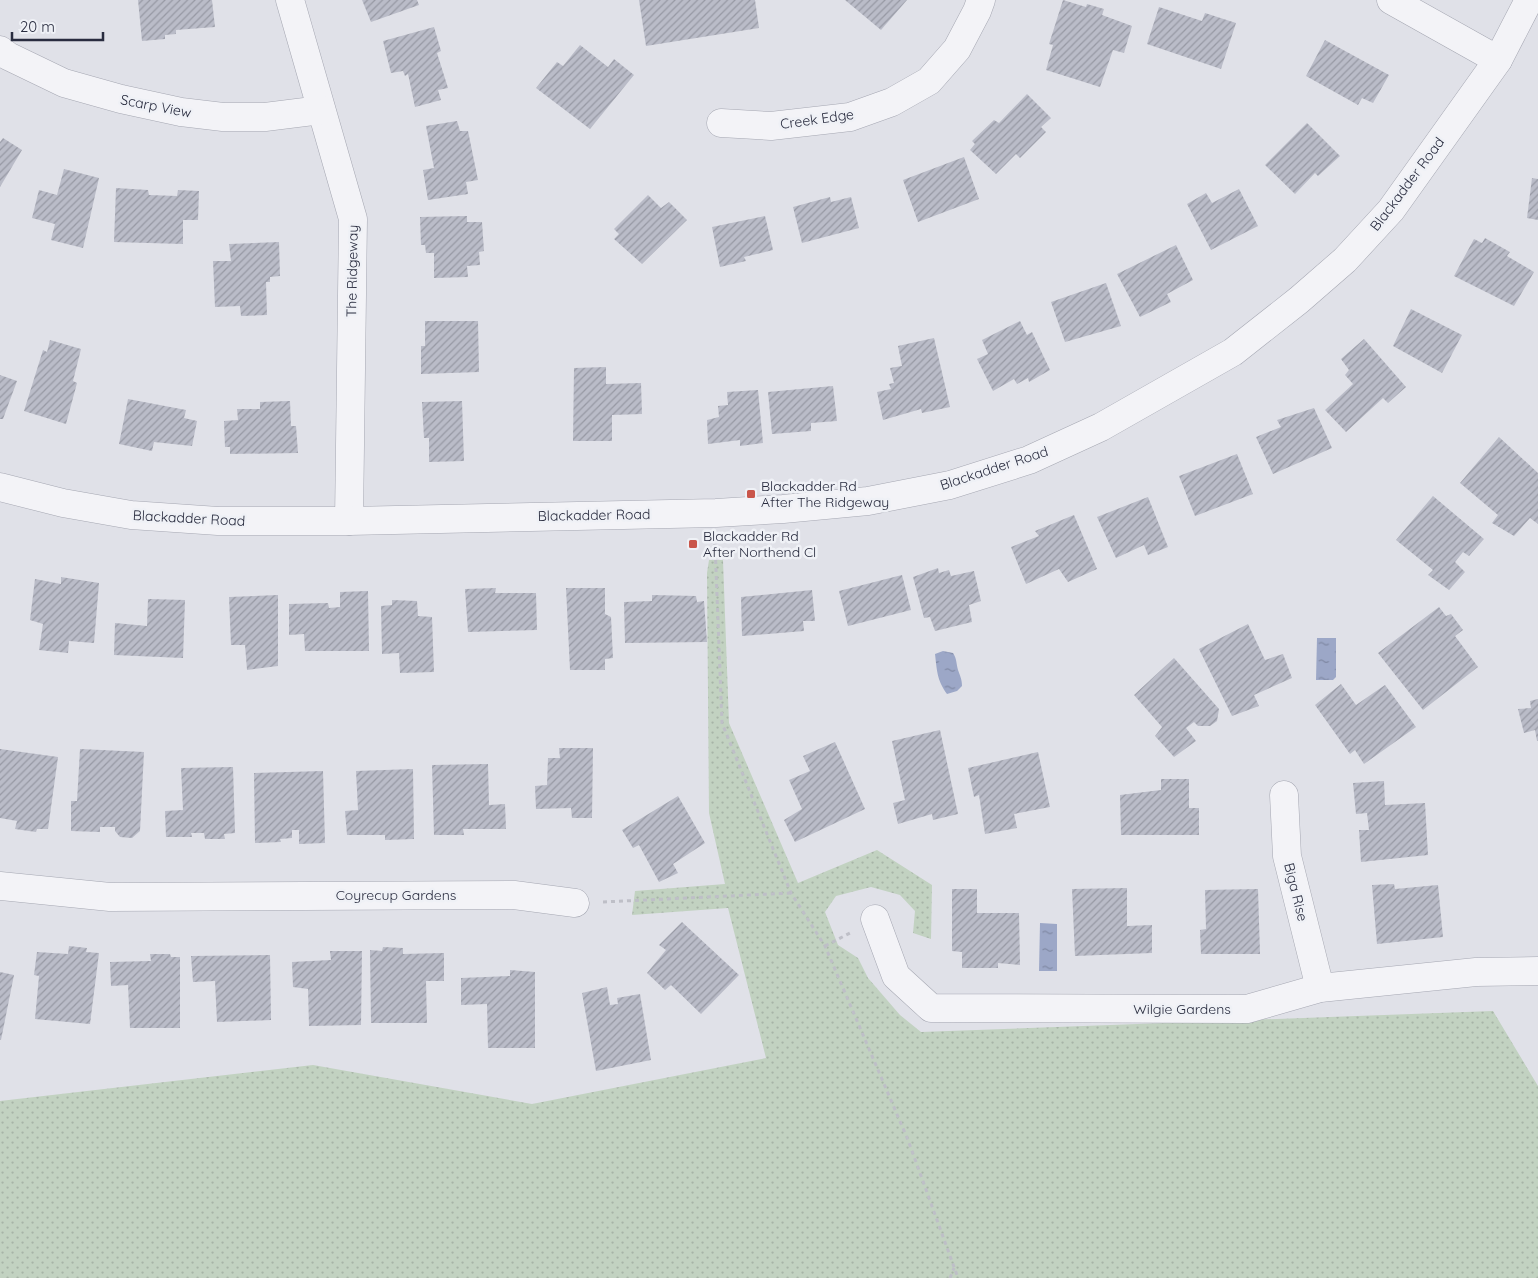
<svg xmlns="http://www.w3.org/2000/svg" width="1538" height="1278" font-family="Quicksand,sans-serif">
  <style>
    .park { fill: url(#park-dots) }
    .water { fill: url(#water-ripples) }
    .building { fill: url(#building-hatch) }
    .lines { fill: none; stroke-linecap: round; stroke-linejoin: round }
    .minor-casing { stroke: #a5a7b2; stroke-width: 29 }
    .path { stroke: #bebfc7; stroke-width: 3; stroke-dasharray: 4 4; stroke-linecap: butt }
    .minor { stroke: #f3f3f7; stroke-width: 28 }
    .poi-dot { fill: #c9554a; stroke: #eff1f6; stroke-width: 2 }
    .labels { text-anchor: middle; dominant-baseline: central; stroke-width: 5; stroke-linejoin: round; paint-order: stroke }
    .street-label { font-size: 14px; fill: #292c3f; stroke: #eff1f6 }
    .poi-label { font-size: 14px; fill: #292c3f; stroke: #eff1f6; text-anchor: start }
  </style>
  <defs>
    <pattern id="park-dots" width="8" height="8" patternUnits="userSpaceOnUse" patternTransform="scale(1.25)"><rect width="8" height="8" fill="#c2d2c1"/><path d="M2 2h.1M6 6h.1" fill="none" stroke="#a7b4a7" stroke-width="1.8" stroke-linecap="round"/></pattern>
    <pattern id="water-ripples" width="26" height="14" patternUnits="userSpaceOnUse" patternTransform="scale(1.25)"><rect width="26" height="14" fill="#9ca7c7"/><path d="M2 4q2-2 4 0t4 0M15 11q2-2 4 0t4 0" fill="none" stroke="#7f88a3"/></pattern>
    <pattern id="building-hatch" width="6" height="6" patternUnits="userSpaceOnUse" patternTransform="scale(1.25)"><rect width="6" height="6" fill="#babcc8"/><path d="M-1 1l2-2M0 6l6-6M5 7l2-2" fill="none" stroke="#9799a4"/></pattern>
  </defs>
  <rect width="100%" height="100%" fill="#e0e1e8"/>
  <path class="park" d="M709,560H723L729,723L798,883L877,850L932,885L931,939L913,933L915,911L900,895L871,887L836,896L825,912L838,945L858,958L868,978L900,1015L921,1032L1493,1011L1538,1086V1278H0V1101L313,1065L532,1104L766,1058L728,908L632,915L635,891L725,884L709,813L707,573Z"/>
  <g class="water">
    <path d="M1317,638H1336V677L1333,680H1316Z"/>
    <path d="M943,651L953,653C957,659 956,663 958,670C960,676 962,679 962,686L957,691L947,694C937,680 937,671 935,654Z"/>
    <path d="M1040,923L1057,924V971H1039Z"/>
  </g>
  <g class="building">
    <path d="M138,0H212L215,27L176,30V34L165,35V39L142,41Z"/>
    <path d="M362,0H417L419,5L371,22Z"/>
    <path d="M639,0H755L759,28L646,46Z"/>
    <path d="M845,0H907L881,30Z"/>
    <path d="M1063,0L1086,7L1087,4L1104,9L1102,15L1132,26L1124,53L1113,50L1100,87L1046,70L1053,45L1049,44Z"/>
    <path d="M1159,7L1202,21L1205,13L1236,23L1221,69L1147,44Z"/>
    <path d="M434,27L441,51L437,53L448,88L438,90L441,100L415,107L408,74L405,76L403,71L391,73L383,41Z"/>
    <path d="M1325,40L1389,75L1373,103L1362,98L1358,105L1306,76Z"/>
    <path d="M580,45L608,67L614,59L634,75L590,129L536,88L557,62L563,66Z"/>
    <path d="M1027,94L1051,118L1041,127L1046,132L1020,158L1016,154L996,174L970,150L975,144L972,141L994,120L999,123Z"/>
    <path d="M457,121L460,131H468L478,180L466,182L468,194L428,200L423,170L434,168L426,126Z"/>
    <path d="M1307,123L1340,156L1318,176L1315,173L1295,194L1265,165Z"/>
    <path d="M3,138L22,150L0,187V142Z"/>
    <path d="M964,157L979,199L918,222L903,180Z"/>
    <path d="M64,169L99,178L83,248L51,240L55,224L32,218L39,190L57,195Z"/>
    <path d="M1532,178L1538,179V220L1527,218Z"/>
    <path d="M116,188L148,190L149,195L177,196L178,190L199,191L198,220H183V244L114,242Z"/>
    <path d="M1239,189L1258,226L1211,250L1187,204L1206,193L1212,203Z"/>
    <path d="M648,195L661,208L669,202L687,220L642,264L614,239L619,234L614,229Z"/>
    <path d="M830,197L831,202L851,197L859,228L802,243L793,207Z"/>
    <path d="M467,216V222H482L484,251L479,252L480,265L467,266L468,277L434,278V253H426L425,245H421L420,217Z"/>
    <path d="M765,216L773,250L744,257L746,261L720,267L712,227Z"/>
    <path d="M1485,238L1510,252L1507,256L1534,272L1514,306L1454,276L1474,239L1482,243Z"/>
    <path d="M279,242L280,276L270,277V282H266L267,315L241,316L240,306L215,307L213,261H231L229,244Z"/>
    <path d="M1176,245L1193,280L1167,294L1171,302L1140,317L1117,274Z"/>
    <path d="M1106,283L1121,326L1065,342L1051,302Z"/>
    <path d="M1411,309L1462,335L1442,373L1393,346Z"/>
    <path d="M425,321H478L479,372L421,374V346H425Z"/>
    <path d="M1020,321L1027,335L1032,332L1050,370L1029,382L1028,378L1017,384L1014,379L993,391L977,359L988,354L982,340Z"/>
    <path d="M934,338L950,407L922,413L921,409L883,420L877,392L891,389L889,384L894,383L890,368L902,366L898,346Z"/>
    <path d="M1364,339L1406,387L1388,403L1383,398L1346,432L1325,410L1353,384L1345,375L1349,370L1341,359Z"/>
    <path d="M50,340L81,349L73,381L77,383L66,424L24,411L43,350L47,352Z"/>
    <path d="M606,367V384L641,383L642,414L612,415V441H573L574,368Z"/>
    <path d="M0,375L17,381L3,419H0Z"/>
    <path d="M833,386L837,421L811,423V431L772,434L768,392Z"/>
    <path d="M758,390L763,443L740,446V440L708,444L707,420L719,417L718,406L728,405L727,392Z"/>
    <path d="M128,399L186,410L184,418L197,421L192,446L154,442L152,451L119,444Z"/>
    <path d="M290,401L291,426H296L298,453L230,454V447H225L224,421L238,420L237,409H260V402Z"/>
    <path d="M462,401L464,461L429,462V438H424L422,402Z"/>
    <path d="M1314,408L1332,448L1273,474L1256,437L1281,427L1277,420Z"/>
    <path d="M1499,437L1538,473V524L1530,518L1514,536L1492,523L1498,515L1460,483Z"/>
    <path d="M1237,454L1253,494L1195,516L1179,476Z"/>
    <path d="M1433,496L1484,539L1469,556L1463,552L1455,562L1465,572L1449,590L1428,575L1433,570L1396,540Z"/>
    <path d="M1148,497L1168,547L1148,555L1144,545L1116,558L1097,517Z"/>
    <path d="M1074,515L1097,569L1068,582L1059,569L1026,584L1011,547L1039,536L1035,531Z"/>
    <path d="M938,568L939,573L949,570L951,576L974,571L981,601L969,605L972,622L935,631L930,617L924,618L913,577Z"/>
    <path d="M902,575L911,610L848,626L839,591Z"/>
    <path d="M61,577L99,583L94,643L69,641L68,653L39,650L43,624L30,620L35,579L61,584Z"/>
    <path d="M496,588L495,593H536L537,630L468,632L465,589Z"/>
    <path d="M566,588H605V614L611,617L613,658L605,659V670H570Z"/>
    <path d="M812,590L815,621H803L804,631L742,636L741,597Z"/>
    <path d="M368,591L369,651H305L304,634L289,635V604L328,603L329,608L340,607V592Z"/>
    <path d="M278,595V666L247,670L245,645H231L229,597Z"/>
    <path d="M652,595L696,596L697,602L704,601L707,642L625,643L624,602L652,601Z"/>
    <path d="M148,599L185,600L183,658L114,655L115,623L147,626Z"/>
    <path d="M392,600L417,601L418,616L432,617L434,672L400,673L399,653L382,654L381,606L392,605Z"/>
    <path d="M1439,607L1446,616L1451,614L1463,630L1455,636L1478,667L1423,710L1378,653Z"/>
    <path d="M1248,624L1265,660L1283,654L1292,678L1254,695L1259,706L1232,716L1199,649Z"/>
    <path d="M1174,658L1219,709L1217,721L1210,726H1198L1194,722L1186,728L1196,741L1174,757L1155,736L1162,727L1134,695Z"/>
    <path d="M1341,684L1356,705L1385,685L1416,727L1364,764L1355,750L1350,754L1315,705Z"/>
    <path d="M1538,699V741H1537L1535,730L1524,733L1518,709L1531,708L1530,701Z"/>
    <path d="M940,730L958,814L933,820L932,814L898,824L893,803L905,800L892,741Z"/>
    <path d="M835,742L865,809L795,842L784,820L802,809L789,780L810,771L803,756Z"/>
    <path d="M559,748H593L592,818H572L571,808L536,809L535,786L547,785L548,758H560Z"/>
    <path d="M0,749L58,757L48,829H37L36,832L15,829L17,821L0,818Z"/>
    <path d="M80,749L144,752L140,831L132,838L120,837L115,831V827H100V832L71,831V801H77Z"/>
    <path d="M1038,752L1050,807L1014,814L1017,828L985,834L979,795L974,797L968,768Z"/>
    <path d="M488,764L489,805L505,804L506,829H463L464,835H434L432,765Z"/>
    <path d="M233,767L235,833L224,834L225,839H205L204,833H191L192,837H166L165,811L183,810L181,768Z"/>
    <path d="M413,769L414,839L385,840V835H347L345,811L358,810L356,771Z"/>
    <path d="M323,771L325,843L299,844V830H292V838L280,839L281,842L255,843L254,773Z"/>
    <path d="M1161,779H1189V808H1199V835H1121L1120,795L1161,790Z"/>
    <path d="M1384,781L1385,805L1425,803L1428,855L1361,862L1359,830H1369L1367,813L1356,814L1353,783Z"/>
    <path d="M678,796L705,843L673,864L678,873L659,882L639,845L633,848L622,830Z"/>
    <path d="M1394,884L1395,889L1438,885L1443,937L1377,944L1372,885Z"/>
    <path d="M1127,888V926L1152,925V953L1075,956L1072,889Z"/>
    <path d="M952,889H977V913H1019L1020,965L998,963V968H962V952L952,951Z"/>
    <path d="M1258,889L1260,954H1201L1200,930L1206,929L1205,890Z"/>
    <path d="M682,922L739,975L701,1014L671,985L665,990L647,973L666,950L659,945Z"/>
    <path d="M69,946L87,948L86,952L99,953L90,1024L35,1019L39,976L34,975L37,952L68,954Z"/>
    <path d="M383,947L403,948V954L444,953V981H426L427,1023H371L370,950L382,951Z"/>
    <path d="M330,951H362L361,1025L309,1026L308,989L293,987L292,962L331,960Z"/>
    <path d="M150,954H170L171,957H180V1028H130L128,985L111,986L110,962L151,961Z"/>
    <path d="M270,955L271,1020L217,1022L215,981L193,982L191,956Z"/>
    <path d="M510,970L535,972V1048H488L487,1004L461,1005V978L510,976Z"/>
    <path d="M0,972L14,975L1,1040H0Z"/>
    <path d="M607,987L610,1005L618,1004L617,998L640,994L651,1060L596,1071L582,993Z"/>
  </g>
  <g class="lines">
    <defs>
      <g id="minor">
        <path d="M290,0L353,219L349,521"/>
        <path d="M1391,0L1498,60"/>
        <path d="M0,50L8,56L64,83L121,99L181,112L223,117H265L321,110"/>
        <path d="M721,123L771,126L850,117L892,102L929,81L957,49L977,11L981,0"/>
        <path d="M0,487L63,503L131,515L218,521H349L716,513L783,509L868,501L950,485L1029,460L1101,427L1233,352L1299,300L1345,260L1391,210L1498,60L1529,0"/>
        <path d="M1284,795L1287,856L1320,988"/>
        <path d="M0,886L110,897L514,895L575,903"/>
        <path d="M875,919L896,976L931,1008L1247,1009L1320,988L1476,972L1538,971"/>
      </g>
    </defs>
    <use href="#minor" class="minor-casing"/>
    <g class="path">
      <path d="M715,544L722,723L791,893L825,946L908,1140L958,1278"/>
      <path d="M603,902L791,893"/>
      <path d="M825,946L850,933"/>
      <path d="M950,1278L954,1268"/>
    </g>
    <use href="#minor" class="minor"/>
  </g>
  <g class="poi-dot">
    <rect x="746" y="489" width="10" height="10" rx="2.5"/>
    <rect x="688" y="539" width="10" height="10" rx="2.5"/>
  </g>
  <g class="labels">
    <g class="street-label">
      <text transform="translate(156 106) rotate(11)">Scarp View</text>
      <text transform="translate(817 119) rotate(-8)">Creek Edge</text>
      <text transform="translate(1407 184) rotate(-53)">Blackadder Road</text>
      <text transform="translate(352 271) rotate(-89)">The Ridgeway</text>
      <text transform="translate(994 468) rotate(-18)">Blackadder Road</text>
      <text transform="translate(594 515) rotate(-1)">Blackadder Road</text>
      <text transform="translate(189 518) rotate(3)">Blackadder Road</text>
      <text transform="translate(1296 892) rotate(76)">Biga Rise</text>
      <text x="396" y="895">Coyrecup Gardens</text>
      <text x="1182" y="1009">Wilgie Gardens</text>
    </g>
    <g class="poi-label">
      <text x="761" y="486">Blackadder Rd<tspan x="761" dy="16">After The Ridgeway</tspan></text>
      <text x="703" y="536">Blackadder Rd<tspan x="703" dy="16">After Northend Cl</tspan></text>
    </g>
  </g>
  <path d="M12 32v8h91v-8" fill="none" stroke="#292c3f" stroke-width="2.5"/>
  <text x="20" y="32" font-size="15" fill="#292c3f" stroke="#eff1f6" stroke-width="4" paint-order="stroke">20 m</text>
</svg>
